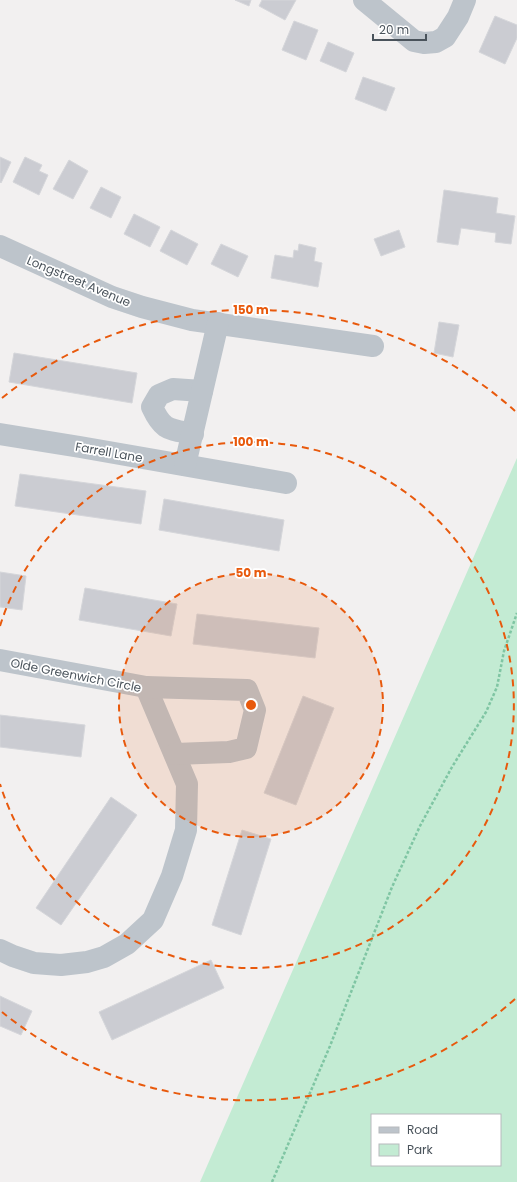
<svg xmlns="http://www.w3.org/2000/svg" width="517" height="1182" font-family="Poppins,sans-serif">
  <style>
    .green { fill: #c3ebd3; fill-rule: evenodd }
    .building { fill: #cbccd2; stroke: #d5d6da }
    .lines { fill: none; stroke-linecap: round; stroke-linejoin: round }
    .path { stroke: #7fc5a3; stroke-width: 2.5; stroke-dasharray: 3 2; stroke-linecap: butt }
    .minor { stroke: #bdc4cb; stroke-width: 22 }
    .ring { fill: none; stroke: #e8590c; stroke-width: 2; stroke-dasharray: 7 5 }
    .labels { text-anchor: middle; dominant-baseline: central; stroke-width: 3.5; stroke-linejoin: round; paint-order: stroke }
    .street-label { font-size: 12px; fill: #4a535b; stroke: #fff }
    .centre { fill: #e8590c; stroke: #fff; stroke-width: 2 }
    .ring-label { font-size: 12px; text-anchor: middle; font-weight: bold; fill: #e8590c; stroke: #fff; stroke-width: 3.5; stroke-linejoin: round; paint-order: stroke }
  </style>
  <rect width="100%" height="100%" fill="#f2f0f0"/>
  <path class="green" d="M517,458V1182H200ZM372,1115H500V1165H372Z"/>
  <g class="building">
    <path d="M235,0H251L249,6Z"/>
    <path d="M262,0H296L285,20L259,6Z"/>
    <path d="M495,16L517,25V38L505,64L479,52Z"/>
    <path d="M294,21L318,30L306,60L282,50Z"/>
    <path d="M328,42L354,53L346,72L320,61Z"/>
    <path d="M363,77L395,88L386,111L355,99Z"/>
    <path d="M0,157L11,162L1,183L0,182Z"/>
    <path d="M25,157L42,165L39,171L48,175L39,195L13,182Z"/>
    <path d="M69,160L88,171L73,199L53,189Z"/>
    <path d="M101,187L121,197L111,218L90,208Z"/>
    <path d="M444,190L498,198L496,213L515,216L511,244L495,242L496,233L461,228L458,245L437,242Z"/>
    <path d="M134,214L160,227L150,247L124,234Z"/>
    <path d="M171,230L198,244L187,265L160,251Z"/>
    <path d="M399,230L405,247L381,256L374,239Z"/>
    <path d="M221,244L248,256L238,277L211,264Z"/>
    <path d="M299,244L316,248L314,261L322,263L318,287L271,278L275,255L293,258L294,250L298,251Z"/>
    <path d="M439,322L459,325L453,357L434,353Z"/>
    <path d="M14,353L137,373L132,403L9,382Z"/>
    <path d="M20,474L146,491L141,524L15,506Z"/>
    <path d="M164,499L284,520L279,551L159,530Z"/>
    <path d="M0,572L26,576L22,610L0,607Z"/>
    <path d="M85,588L177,604L171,636L79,620Z"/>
    <path d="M197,614L319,628L315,658L193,644Z"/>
    <path d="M303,696L334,708L296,805L264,793Z"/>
    <path d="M0,715L85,725L81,757L0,747Z"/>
    <path d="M111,797L137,815L61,925L36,908Z"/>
    <path d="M242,830L271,839L241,935L212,925Z"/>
    <path d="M211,960L224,988L112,1040L99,1012Z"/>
    <path d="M0,996L32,1011L21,1035L0,1026Z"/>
  </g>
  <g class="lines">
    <path class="path" d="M272,1182L330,1046L392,887L420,826L452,767L486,712L497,687L504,651L517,613"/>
    <g class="minor">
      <path d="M364,0L414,41L424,43L436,42L445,37L458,17L465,0"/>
      <path d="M0,246L112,297L142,307L192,320L373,346"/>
      <path d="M0,434L80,447L286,483"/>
      <path d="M193,434C169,429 163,431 152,407L159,395L173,389L202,391"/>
      <path d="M185,465L218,323"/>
      <path d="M0,660L146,687L187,784L186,830L172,876L153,920L127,944L104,957L87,962L61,965L34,963L13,956L0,950"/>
      <path d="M146,687L247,690L255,710L246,748L229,752L175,754"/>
    </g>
  </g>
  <circle cx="251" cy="705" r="132" fill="#e8590c" fill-opacity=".12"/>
  <g class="ring">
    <circle cx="251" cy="705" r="132"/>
    <path d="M0 626A263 263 0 1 1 0 784"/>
    <path d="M515 999A395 395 0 0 1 2 1012M2 398A395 395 0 0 1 515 411"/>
  </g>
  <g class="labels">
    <g class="street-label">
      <text transform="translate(79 281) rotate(23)">Longstreet Avenue</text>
      <text transform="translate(109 452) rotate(10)">Farrell Lane</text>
      <text transform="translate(76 675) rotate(11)">Olde Greenwich Circle</text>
    </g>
  </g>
  <circle cx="251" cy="705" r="6" class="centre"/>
  <g class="ring-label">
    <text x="251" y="314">150 m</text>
    <text x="251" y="446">100 m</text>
    <text x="251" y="577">50 m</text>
  </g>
  <rect x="371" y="1114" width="130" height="52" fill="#ffffff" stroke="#b7babd"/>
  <rect x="379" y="1127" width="20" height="6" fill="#bdc4cb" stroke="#b7babd"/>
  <text x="407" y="1134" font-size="12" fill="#4a535b">Road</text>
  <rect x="379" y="1144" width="20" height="12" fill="#c3ebd3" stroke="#b7babd"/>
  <text x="407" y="1154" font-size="12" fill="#4a535b">Park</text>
  <path d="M373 34v6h53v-6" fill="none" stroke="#4a535b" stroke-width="2"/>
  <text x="379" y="34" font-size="12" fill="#4a535b" stroke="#ffffff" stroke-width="3" paint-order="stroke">20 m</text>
</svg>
